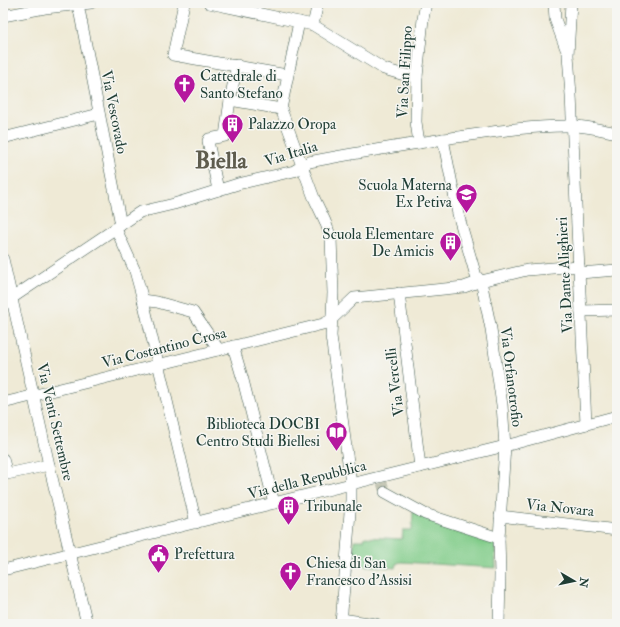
<svg xmlns="http://www.w3.org/2000/svg" width="620" height="627" font-family="'IM FELL Double Pica',serif">
  <style>
    .green { fill: #81cc89; stroke: #50845e }
    .lines { fill: none; stroke-linecap: round; stroke-linejoin: round }
    .minor-tunnel { stroke: #c5c7b6; stroke-width: 11; stroke-dasharray: 11 5.5; stroke-linecap: butt }
    .minor-casing { stroke: #3e574c; stroke-width: 12 }
    .minor { stroke: #fff; stroke-width: 11 }
    .labels { text-anchor: middle; dominant-baseline: central; stroke-width: 3; stroke-linejoin: round; paint-order: stroke }
    .street-label { font-size: 15px; fill: #1f3d34; stroke: #f6f6f2 }
    .poi-label { font-size: 15px; fill: #1f3d34; stroke: #f6f6f2; text-anchor: start }
    .town-label { font-size: 23px; font-weight: bold; fill: #5e5c4e; stroke: #f6f6f2 }
  </style>
  <rect width="100%" height="100%" fill="#f6f6f2"/>
  <filter id="ink" filterUnits="userSpaceOnUse"><feTurbulence type="fractalNoise" baseFrequency=".025" numOctaves="2"/><feDisplacementMap in="SourceGraphic" scale="8" xChannelSelector="R" yChannelSelector="G"/><feConvolveMatrix kernelMatrix="1 2 1 2 8 2 1 2 1" color-interpolation-filters="sRGB"/></filter>
  <filter id="wash" filterUnits="userSpaceOnUse"><feTurbulence type="fractalNoise" baseFrequency=".012" numOctaves="4" result="noise"/><feDisplacementMap in="SourceGraphic" scale="16" xChannelSelector="R" yChannelSelector="G"/><feGaussianBlur stdDeviation="0.9" result="paint"/><feColorMatrix in="noise" values="0 0 0 0 0 0 0 0 0 0 0 0 0 0 0 0 0 1.4 0 .05"/><feComposite in="paint" operator="in"/></filter>
  <g filter="url(#wash)">
    <rect width="100%" height="100%" fill="#efead6"/>
    <path class="green" d="M413,511L495,542L496,568L402,562L397,563L396,568L357,565V557L353,556L354,540H364L365,537L402,539L403,530H412Z"/>
  </g>
  <g filter="url(#ink)">
    <g class="lines">
      <path class="minor-tunnel" d="M382,483L385,492"/>
      <defs>
        <g id="minor">
          <path d="M184,3L173,55L287,75"/>
          <path d="M209,3L313,25L384,69L401,74L417,77"/>
          <path d="M554,3L555,19L566,49"/>
          <path d="M571,3L568,55L571,95L586,424"/>
          <path d="M78,4L121,225"/>
          <path d="M3,16L45,8L91,3"/>
          <path d="M299,22L281,109L314,198L325,221L331,238L333,293L331,336L351,484V500L341,624"/>
          <path d="M313,25L318,3"/>
          <path d="M230,100L237,65"/>
          <path d="M3,138L99,114"/>
          <path d="M443,139L458,214L476,276L481,281L491,329L502,405L505,446L499,538L500,575L499,624"/>
          <path d="M419,143L416,122L417,77L423,19L426,3"/>
          <path d="M218,190L208,141L209,139L225,136L230,100L281,109"/>
          <path d="M116,229L135,271L143,300L196,523"/>
          <path d="M3,259L49,465L87,624"/>
          <path d="M580,273L617,270"/>
          <path d="M399,293L420,467"/>
          <path d="M143,300L157,302L193,312L219,350"/>
          <path d="M3,304L140,212L174,204L238,184L294,171L309,162C354,153 399,146 444,139C487,133 529,125 572,126C587,126 602,130 617,133"/>
          <path d="M581,311L617,310"/>
          <path d="M233,346L243,380L274,503"/>
          <path d="M3,403L323,324L331,320L354,298L464,287L481,281L527,270L579,266"/>
          <path d="M3,459L7,474L49,465"/>
          <path d="M385,492L425,514L499,538"/>
          <path d="M500,516L617,530"/>
          <path d="M3,570L505,446L617,416"/>
          <path d="M341,619L376,624"/>
        </g>
      </defs>
      <use href="#minor" class="minor-casing"/>
      <use href="#minor" class="minor"/>
    </g>
  </g>
  <defs>
    <symbol id="church-pin" viewBox="-11 -11 22 30"><path d="M0 17L-7.5 6A9.5 9.5 0 1 1 7.5 6Z" fill="#b5179e" stroke="#f6f6f2"/><path d="M-1.2-6h2.4v3.5h3.3v2.4h-3.3V6h-2.4V-.1h-3.3v-2.4h3.3Z" fill="#fff"/></symbol>
    <symbol id="building-pin" viewBox="-11 -11 22 30"><path d="M0 17L-7.5 6A9.5 9.5 0 1 1 7.5 6Z" fill="#b5179e" stroke="#f6f6f2"/><path d="M-4-6H4V6H1V3H-1V6H-4ZM-2.5-4.3h1.7v1.8h-1.7ZM.8-4.3h1.7v1.8H.8ZM-2.5-1h1.7V.8h-1.7ZM.8-1h1.7V.8H.8Z" fill="#fff"/></symbol>
    <symbol id="school-pin" viewBox="-11 -11 22 30"><path d="M0 17L-7.5 6A9.5 9.5 0 1 1 7.5 6Z" fill="#b5179e" stroke="#f6f6f2"/><path d="M0-5L7-2L0 1L-7-2ZM-4 1L0 2.5L4 1V4Q0 6-4 4Z" fill="#fff"/></symbol>
    <symbol id="library-pin" viewBox="-11 -11 22 30"><path d="M0 17L-7.5 6A9.5 9.5 0 1 1 7.5 6Z" fill="#b5179e" stroke="#f6f6f2"/><path d="M-6-4Q-3-5.5-.7-3.5V5Q-3 3-6 4ZM6-4Q3-5.5 .7-3.5V5Q3 3 6 4Z" fill="#fff"/></symbol>
    <symbol id="civic-pin" viewBox="-11 -11 22 30"><path d="M0 17L-7.5 6A9.5 9.5 0 1 1 7.5 6Z" fill="#b5179e" stroke="#f6f6f2"/><path d="M-.6-6.5H3V-4.5H.6V-3L4-1V1h2V6H-6V1h2V-1L-.6-3ZM-1.2 2.5V6h2.4V2.5Z" fill="#fff"/></symbol>
  </defs>
  <g fill-rule="evenodd">
    <use href="#church-pin" x="172" y="72" width="25" height="34"/>
    <use href="#building-pin" x="220" y="112" width="25" height="34"/>
    <use href="#school-pin" x="454" y="182" width="25" height="34"/>
    <use href="#building-pin" x="438" y="230" width="25" height="34"/>
    <use href="#library-pin" x="324" y="420" width="25" height="34"/>
    <use href="#building-pin" x="276" y="494" width="25" height="34"/>
    <use href="#civic-pin" x="146" y="542" width="25" height="34"/>
    <use href="#church-pin" x="278" y="560" width="25" height="34"/>
  </g>
  <g class="labels">
    <g class="street-label">
      <text transform="translate(405 72) rotate(-87)">Via San Filippo</text>
      <text transform="translate(114 112) rotate(79)">Via Vescovado</text>
      <text transform="translate(291 154) rotate(-17)">Via Italia</text>
      <text transform="translate(565 275) rotate(-93)">Via Dante Alighieri</text>
      <text transform="translate(164 348) rotate(-14)">Via Costantino Crosa</text>
      <text transform="translate(511 377) rotate(83)">Via Orfanotrofio</text>
      <text transform="translate(395 382) rotate(-97)">Via Vercelli</text>
      <text transform="translate(55 422) rotate(77)">Via Venti Settembre</text>
      <text transform="translate(307 480) rotate(-14)">Via della Repubblica</text>
      <text transform="translate(560 508) rotate(6)">Via Novara</text>
    </g>
    <g class="poi-label">
      <text x="200" y="76">Cattedrale di<tspan x="200" dy="17">Santo Stefano</tspan></text>
      <text x="248" y="124">Palazzo Oropa</text>
      <text x="452" y="185" text-anchor="end">Scuola Materna<tspan x="452" dy="17">Ex Petiva</tspan></text>
      <text x="434" y="234" text-anchor="end">Scuola Elementare<tspan x="434" dy="17">De Amicis</tspan></text>
      <text x="320" y="424" text-anchor="end">Biblioteca DOCBI<tspan x="320" dy="17">Centro Studi Biellesi</tspan></text>
      <text x="304" y="506">Tribunale</text>
      <text x="174" y="554">Prefettura</text>
      <text x="306" y="563">Chiesa di San<tspan x="306" dy="17">Francesco d’Assisi</tspan></text>
    </g>
    <g class="town-label">
      <text x="221" y="160">Biella</text>
    </g>
  </g>
  <rect width="620" height="627" fill="none" stroke="#f6f6f2" stroke-width="16"/>
  <g transform="translate(574 581) rotate(99)" stroke="#f6f6f2" stroke-width="3" paint-order="stroke">
  <path d="M0-3L7 15L0 10L-7 15Z" fill="#1f3d34"/>
  <text y="-6" font-size="11" font-weight="bold" text-anchor="middle" fill="#1f3d34">N</text>
  </g>
</svg>
